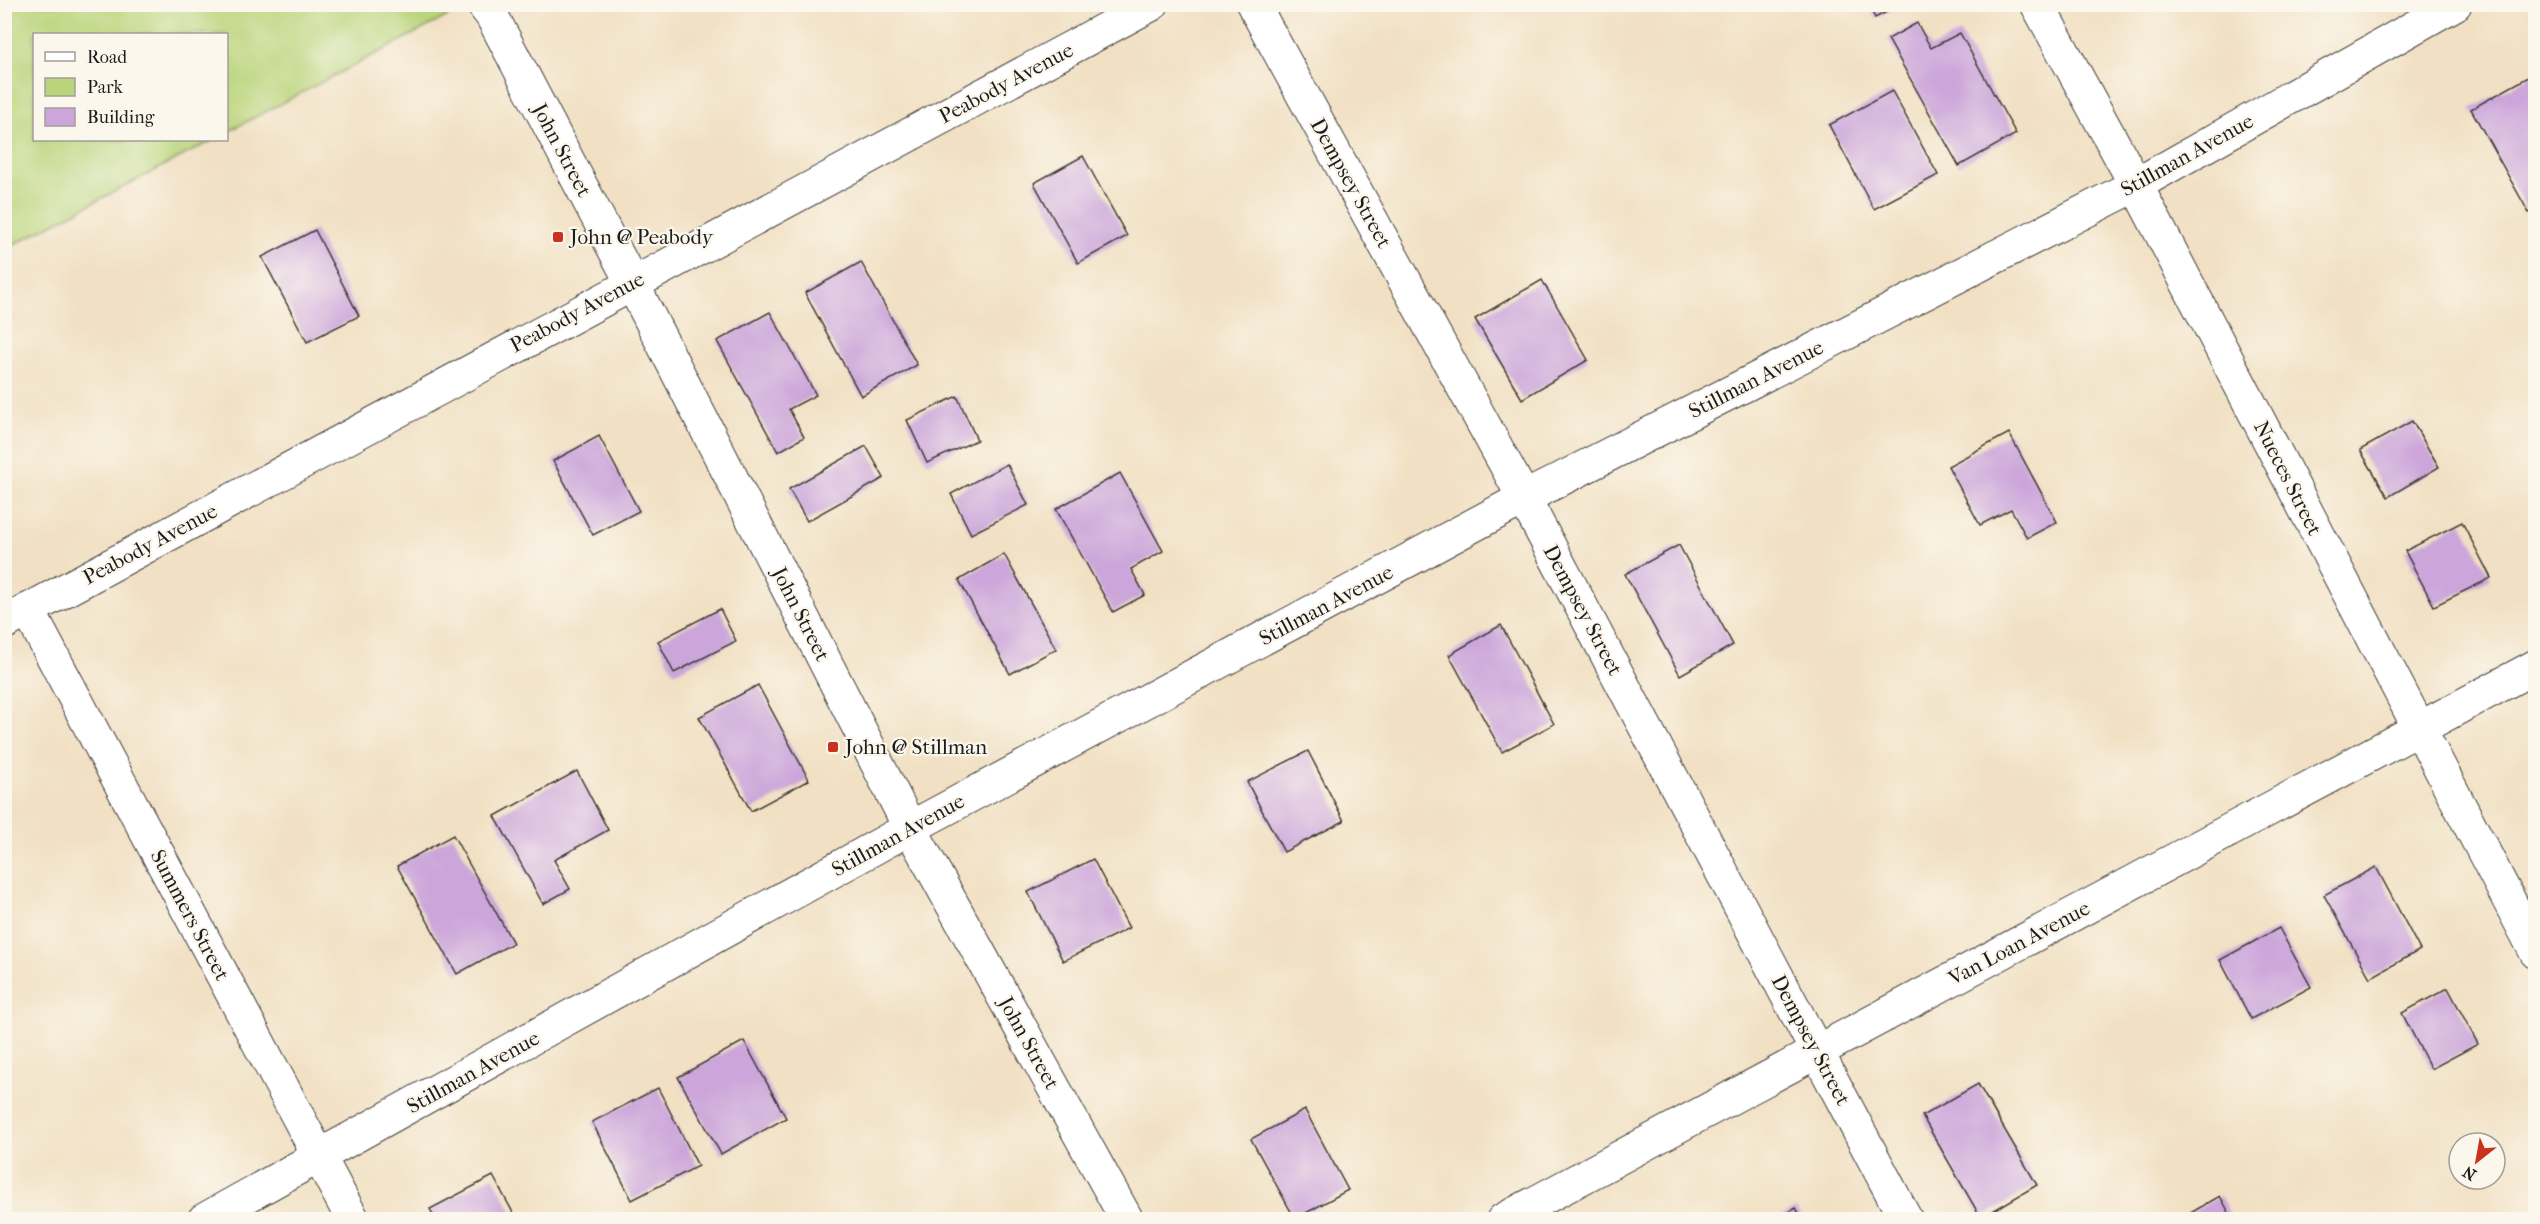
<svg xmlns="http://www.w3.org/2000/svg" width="2540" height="1224" font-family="'IM FELL French Canon',serif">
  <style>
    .green { fill: #b9d47a; stroke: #6a784b; stroke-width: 1.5 }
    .building { fill: #cca6da }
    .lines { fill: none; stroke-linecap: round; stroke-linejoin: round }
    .minor-casing { stroke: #3c3935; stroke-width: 35 }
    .minor { stroke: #fff; stroke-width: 33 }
    .poi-dot { fill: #c8321e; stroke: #fbf7ec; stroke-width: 2 }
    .labels { text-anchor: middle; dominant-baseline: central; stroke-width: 4.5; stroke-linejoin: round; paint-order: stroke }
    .street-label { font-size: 21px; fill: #1c1c1c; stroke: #fbf7ec }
    .poi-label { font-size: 21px; fill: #1c1c1c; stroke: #fbf7ec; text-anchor: start }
  </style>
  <rect width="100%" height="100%" fill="#fbf7ec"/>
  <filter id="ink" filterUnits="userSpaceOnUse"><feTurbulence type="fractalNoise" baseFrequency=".0167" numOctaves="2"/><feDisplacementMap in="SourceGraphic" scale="12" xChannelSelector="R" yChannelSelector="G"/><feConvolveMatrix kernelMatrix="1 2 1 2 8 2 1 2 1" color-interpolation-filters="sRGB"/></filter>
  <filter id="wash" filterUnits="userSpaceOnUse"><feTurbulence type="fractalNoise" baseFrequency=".008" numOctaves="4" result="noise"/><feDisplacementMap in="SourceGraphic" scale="24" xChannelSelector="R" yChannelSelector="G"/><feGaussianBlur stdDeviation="1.35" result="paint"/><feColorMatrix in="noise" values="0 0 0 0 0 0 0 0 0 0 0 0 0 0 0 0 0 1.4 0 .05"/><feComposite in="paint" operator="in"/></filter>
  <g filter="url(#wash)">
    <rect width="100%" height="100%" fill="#f1e0c3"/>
    <path class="green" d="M440,4L448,16L227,132L226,34H34V140H213L5,249V5Z"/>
    <g id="blocks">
      <g class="building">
        <path d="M1868,4H1902L1875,18Z"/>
        <path d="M1917,23L1931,48L1960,33L2016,134L1959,166L1888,39Z"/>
        <path d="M2534,74L2536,209L2529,213L2471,109Z"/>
        <path d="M1892,91L1938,175L1874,209L1829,125Z"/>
        <path d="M1083,156L1127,236L1078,263L1034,183Z"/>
        <path d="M315,230L359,316L307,342L262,257Z"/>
        <path d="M861,262L917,365L861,396L805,293Z"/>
        <path d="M1542,280L1588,360L1522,399L1475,319Z"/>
        <path d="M770,312L816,395L789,409L804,437L778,452L717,341Z"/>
        <path d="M957,396L977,440L927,463L907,420Z"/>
        <path d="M2412,421L2439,467L2388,497L2360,450Z"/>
        <path d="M2009,433L2057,522L2027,538L2011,509L1980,525L1948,466Z"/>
        <path d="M599,436L639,511L593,535L553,461Z"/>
        <path d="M866,446L884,478L807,521L789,489Z"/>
        <path d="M1007,464L1028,505L971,534L951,494Z"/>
        <path d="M1120,473L1163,551L1131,569L1145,595L1113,612L1056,509Z"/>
        <path d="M2462,522L2491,578L2434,606L2405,551Z"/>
        <path d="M1679,545L1733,645L1680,675L1625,574Z"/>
        <path d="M1004,554L1056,649L1010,674L959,580Z"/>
        <path d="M720,609L736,641L674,673L658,641Z"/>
        <path d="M1501,625L1554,724L1502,752L1449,655Z"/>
        <path d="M758,685L809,780L751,811L699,717Z"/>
        <path d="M1308,751L1344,821L1284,852L1247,782Z"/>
        <path d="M577,771L608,830L554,860L570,889L543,904L495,816Z"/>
        <path d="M453,835L513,943L457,974L397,866Z"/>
        <path d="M1093,859L1129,928L1063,961L1028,892Z"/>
        <path d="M2376,867L2420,950L2370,978L2324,895Z"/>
        <path d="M2279,928L2311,987L2251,1019L2220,960Z"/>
        <path d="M2448,988L2478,1044L2431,1069L2402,1013Z"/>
        <path d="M744,1041L786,1118L721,1154L678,1077Z"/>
        <path d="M1978,1084L2037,1185L1981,1218L1922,1116Z"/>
        <path d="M658,1088L698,1166L632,1200L592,1122Z"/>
        <path d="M1305,1110L1348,1190L1295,1219L1251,1139Z"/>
        <path d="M493,1176L517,1220H436L430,1209Z"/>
        <path d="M2220,1196L2233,1220H2178Z"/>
        <path d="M1796,1208L1803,1220H1775Z"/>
      </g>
    </g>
  </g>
  <g filter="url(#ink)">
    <use href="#blocks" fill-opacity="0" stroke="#3c3935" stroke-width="1.5"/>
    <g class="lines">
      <defs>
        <g id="minor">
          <path d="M483,4L492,16L632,283L910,828L1127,1220"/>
          <path d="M1253,4L1524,498L1906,1220"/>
          <path d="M2037,4L2136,185L2536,952"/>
          <path d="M28,610L353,1220"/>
          <path d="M4,623L1152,4"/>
          <path d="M204,1220L910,828L1524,498L2136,185L2455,4"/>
          <path d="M1503,1220L2536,666"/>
        </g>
      </defs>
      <use href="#minor" class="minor-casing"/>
      <use href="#minor" class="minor"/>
    </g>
  </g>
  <g class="poi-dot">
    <rect x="552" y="231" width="12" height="12" rx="3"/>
    <rect x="827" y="741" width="12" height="12" rx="3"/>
  </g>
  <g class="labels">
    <g class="street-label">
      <text transform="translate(1006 83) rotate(-28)">Peabody Avenue</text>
      <text transform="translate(562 150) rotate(62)">John Street</text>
      <text transform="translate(2187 155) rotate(-29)">Stillman Avenue</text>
      <text transform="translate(1351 183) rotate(61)">Dempsey Street</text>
      <text transform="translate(577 312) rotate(-28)">Peabody Avenue</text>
      <text transform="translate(1756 379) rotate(-27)">Stillman Avenue</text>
      <text transform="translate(2288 478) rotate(63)">Nueces Street</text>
      <text transform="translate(150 544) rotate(-28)">Peabody Avenue</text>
      <text transform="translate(1326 605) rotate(-28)">Stillman Avenue</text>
      <text transform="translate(1583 610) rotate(62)">Dempsey Street</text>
      <text transform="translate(801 614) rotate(63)">John Street</text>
      <text transform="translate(898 835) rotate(-29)">Stillman Avenue</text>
      <text transform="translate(190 915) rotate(62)">Summers Street</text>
      <text transform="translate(2019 943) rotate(-28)">Van Loan Avenue</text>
      <text transform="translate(1811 1040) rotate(62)">Dempsey Street</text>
      <text transform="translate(1029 1043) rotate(61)">John Street</text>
      <text transform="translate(473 1072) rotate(-29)">Stillman Avenue</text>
    </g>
    <g class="poi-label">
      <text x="570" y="237">John @ Peabody</text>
      <text x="845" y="747">John @ Stillman</text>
    </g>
  </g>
  <rect width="2540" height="1224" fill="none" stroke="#fbf7ec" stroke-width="24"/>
  <rect x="33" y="33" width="195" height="108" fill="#fbf7ec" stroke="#a29f99" stroke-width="1.5"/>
  <rect x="45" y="52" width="30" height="9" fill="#ffffff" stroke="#a29f99" stroke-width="1.5"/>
  <text x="87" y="63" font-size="18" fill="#1c1c1c">Road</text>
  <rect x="45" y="78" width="30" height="18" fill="#b9d47a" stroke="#a29f99" stroke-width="1.5"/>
  <text x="87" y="93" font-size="18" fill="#1c1c1c">Park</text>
  <rect x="45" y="108" width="30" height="18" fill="#cca6da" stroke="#a29f99" stroke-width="1.5"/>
  <text x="87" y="123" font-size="18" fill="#1c1c1c">Building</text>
  <g transform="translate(2477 1161) rotate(211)"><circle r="28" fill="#fbf7ec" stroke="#a29f99" stroke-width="1.5"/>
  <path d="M0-4.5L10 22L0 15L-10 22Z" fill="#c8321e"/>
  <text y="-9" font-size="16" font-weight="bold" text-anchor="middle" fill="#1c1c1c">N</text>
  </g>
</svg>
